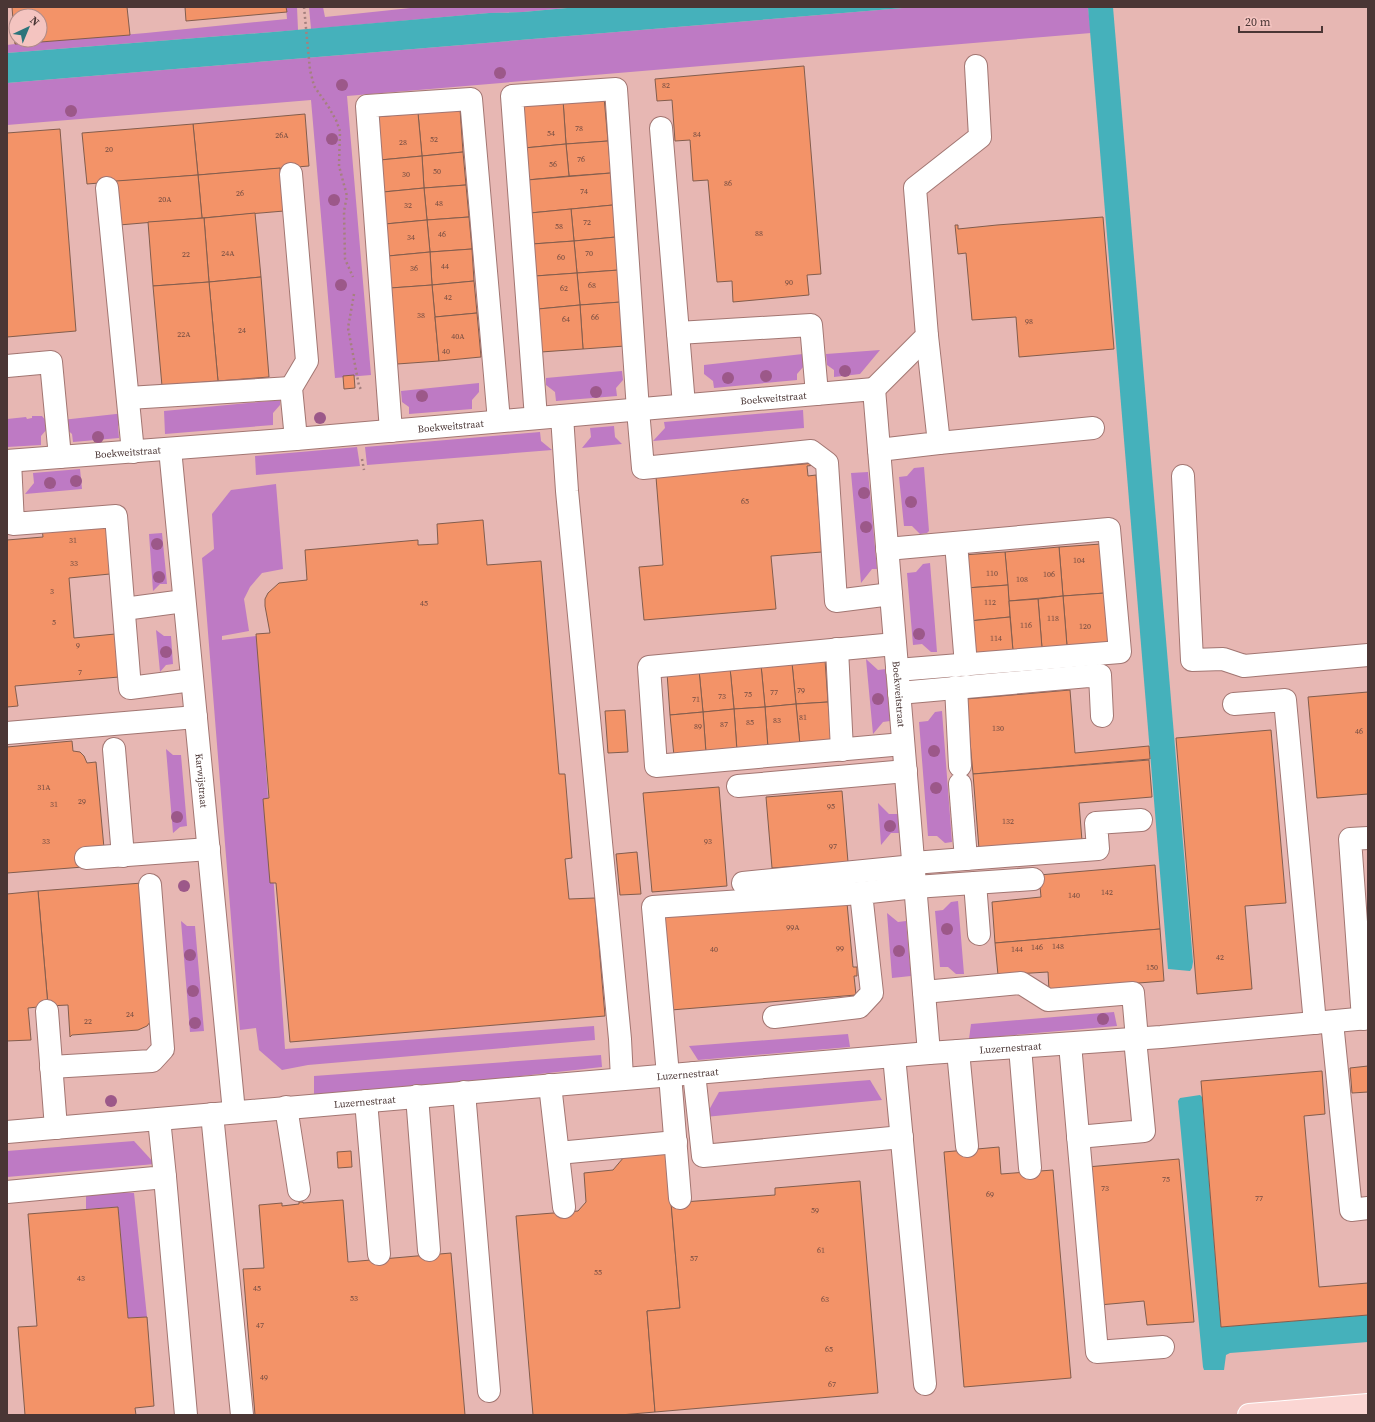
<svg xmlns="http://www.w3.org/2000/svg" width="1375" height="1422" font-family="'Source Serif 4',serif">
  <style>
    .green { fill: #be7ac4 }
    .water { fill: #45b1bb }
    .building { fill: #f39368; stroke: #835d4d; fill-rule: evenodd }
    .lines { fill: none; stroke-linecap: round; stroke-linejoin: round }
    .minor-casing { stroke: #a27672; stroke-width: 24 }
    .major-casing { stroke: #fff; stroke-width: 24 }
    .path { stroke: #a5807e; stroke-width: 2.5; stroke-dasharray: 2 3; stroke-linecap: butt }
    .minor { stroke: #fff; stroke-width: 22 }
    .major { stroke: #fbd6d3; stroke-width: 22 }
    .tree { fill: #9c5889 }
    .labels { text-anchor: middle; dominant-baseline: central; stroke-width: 3; stroke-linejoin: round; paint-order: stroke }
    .number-label { font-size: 8px; fill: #744d42 }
    .street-label { font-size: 10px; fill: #4a3635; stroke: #f4c4c0 }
  </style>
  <rect width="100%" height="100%" fill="#e7b7b3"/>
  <g class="green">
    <path d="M286,7H297L298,30L7,53V45L15,44L146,33L287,19Z"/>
    <path d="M309,7H323L325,17L420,7H578L523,12L489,13L311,29Z"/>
    <path d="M915,7H1088L1091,33L347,96L371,375L335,378L311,100L7,125V83Z"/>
    <path d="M880,350L860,374L834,377V370L827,365L826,354Z"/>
    <path d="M803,354L804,366L797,374V380L714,388L713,381L704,374V365Z"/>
    <path d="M622,371L623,380L616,388L617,396L556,401L555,392L546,385V378Z"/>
    <path d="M479,383V392L472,400V409L409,414V407L402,402L401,391Z"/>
    <path d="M280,400V405L273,413V425L165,434L164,411Z"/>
    <path d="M803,410L804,428L653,441L665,428L664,422Z"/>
    <path d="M125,413L126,418L118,426L119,438L73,442L72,434L63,426L62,420Z"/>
    <path d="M32,416H42L46,421L47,429L41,436V445L7,447V419L26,417L27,419L32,418Z"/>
    <path d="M614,426L615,437L622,444L582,448L591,437L590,428Z"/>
    <path d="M540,432L541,441L552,450L367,465L365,447Z"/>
    <path d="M357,447L360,466L256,475L255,456Z"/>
    <path d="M924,467L929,531L927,533L920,534L912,526H904L899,477L907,476L914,468Z"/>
    <path d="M80,469L82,489L25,494L34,483L33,473Z"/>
    <path d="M868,472L877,569H872L861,583L851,473Z"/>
    <path d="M276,484L283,569L262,573L250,587L244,599L249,631L222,636V640L257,636L285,1049L594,1026L595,1040L308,1065L282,1070L259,1050L256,1028L240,1030L202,558L214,549L212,514L231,490Z"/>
    <path d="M162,533L167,584H160L153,591L149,534Z"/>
    <path d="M930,563L937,652H931L922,644L913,645L907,573L916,572L923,564Z"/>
    <path d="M156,630L164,636H171L173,664L166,665L160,672Z"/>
    <path d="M866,659L878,670L886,669L890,721L883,722L873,734Z"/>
    <path d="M942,711L952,842L945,843L937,836H928L919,722L928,721L935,712Z"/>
    <path d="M166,749L173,755H181L187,826L180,827L173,833Z"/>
    <path d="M878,803L889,814H898L899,833H891L881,845Z"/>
    <path d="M958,901L964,974H956L948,967H940L935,911L943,910L951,902Z"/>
    <path d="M887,913L898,922L906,921L911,976L892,978Z"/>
    <path d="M181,921L187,926H195L204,1031L190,1032Z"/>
    <path d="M1114,1012L1117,1026L969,1039L971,1024Z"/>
    <path d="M848,1034L850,1047L698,1060L689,1046Z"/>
    <path d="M601,1055L602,1067L314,1099V1076Z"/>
    <path d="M870,1080L882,1100L705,1117L719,1092Z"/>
    <path d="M134,1141L155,1164L7,1177V1151Z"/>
    <path d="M86,1189L134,1193L147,1317L128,1318L118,1207L86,1209Z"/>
  </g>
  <g class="water">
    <path d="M578,7H915L7,83V53L273,32L489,13L523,12Z"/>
    <path d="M1088,7H1113L1193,962L1192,968L1190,971L1168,969Z"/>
    <path d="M1200,1095L1202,1097L1221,1327L1368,1315V1342L1230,1353L1226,1355L1224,1370H1204L1203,1367L1178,1101L1180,1098Z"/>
  </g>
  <g class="building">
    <path d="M12,7H127L130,35L15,44ZM16,16H40V40H16Z"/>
    <path d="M185,7H286L287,12L186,21Z"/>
    <path d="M804,66L821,274L807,275L809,295L733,302L732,281L717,282L708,180L693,181L690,140L675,141L672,100L657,101L655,79Z"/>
    <path d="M604,97L608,141L566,144L563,100Z"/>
    <path d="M563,100L566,144L524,148L521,104Z"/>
    <path d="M460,109L463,152L422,156L418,113Z"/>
    <path d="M418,113L422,156L380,160L376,117Z"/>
    <path d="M305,114L309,166L198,175L193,124Z"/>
    <path d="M193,124L198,175L87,184L82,133Z"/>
    <path d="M60,129L76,331L7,337V133Z"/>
    <path d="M608,141L611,173L569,176L566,144Z"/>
    <path d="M566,144L569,176L527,180L524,148Z"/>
    <path d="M463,152L466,185L424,188L422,156Z"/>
    <path d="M422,156L424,188L383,192L380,160Z"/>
    <path d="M280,168L284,211L202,218L198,175Z"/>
    <path d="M611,173L613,205L530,213L527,180Z"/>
    <path d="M198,175L202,218L119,225L116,181Z"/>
    <path d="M466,185L469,217L427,220L424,188Z"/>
    <path d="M424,188L427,220L385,224L383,192Z"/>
    <path d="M613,205L616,237L574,241L571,209Z"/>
    <path d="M571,209L574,241L532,244L530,213Z"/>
    <path d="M255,213L261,277L209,282L204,218Z"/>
    <path d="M469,217L472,249L430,252L427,220Z"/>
    <path d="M1103,217L1114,349L1019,357L1016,317L972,320L966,253L958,254L955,225H958V229L997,225Z"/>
    <path d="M204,218L209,282L153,286L148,222Z"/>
    <path d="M427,220L430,252L388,256L385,224Z"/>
    <path d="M616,237L619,270L577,273L574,241Z"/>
    <path d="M574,241L577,273L535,276L532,244Z"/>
    <path d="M472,249L474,281L432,285L430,252Z"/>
    <path d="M430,252L432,285L391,288L388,256Z"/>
    <path d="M619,270L621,302L580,305L577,273Z"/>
    <path d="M577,273L580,305L538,309L535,276Z"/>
    <path d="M261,277L269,377L218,381L209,282Z"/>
    <path d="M474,281L477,313L435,317L432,285Z"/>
    <path d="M209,282L218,381L162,386L153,286Z"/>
    <path d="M432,285L439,361L397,364L390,288Z"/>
    <path d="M621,302L625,346L583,349L580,305Z"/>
    <path d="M580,305L583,349L541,352L538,309Z"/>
    <path d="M477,313L481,357L439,361L435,317Z"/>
    <path d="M354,375L355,388L344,389L343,376Z"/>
    <path d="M815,463V465L807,466L808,476L816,475L822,552L771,556L776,609L644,620L639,567L663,565L656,477Z"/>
    <path d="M483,520L487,565L541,561L559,774H565L572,858L565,859L569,899L595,898L605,1016L290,1042L276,883H270L263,799L269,798L256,634L270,633L265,606V599L268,593L279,583L307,580L305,550L418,540V545L438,544L437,524Z"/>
    <path d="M106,523L110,574L69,578L74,638L115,634L119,677L15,686L18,706L7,707V540L43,537L42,528Z"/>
    <path d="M1101,544L1105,593L1063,596L1059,547Z"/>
    <path d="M1059,547L1063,596L1009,601L1005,552Z"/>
    <path d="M1005,552L1008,585L966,588L963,555Z"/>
    <path d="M1008,585L1010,617L969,621L966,588Z"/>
    <path d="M1105,593L1109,642L1067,646L1063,596Z"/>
    <path d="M1063,596L1067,646L1042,648L1038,599Z"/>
    <path d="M1038,599L1042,648L1013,651L1009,601Z"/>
    <path d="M1010,617L1013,651L972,654L969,621Z"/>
    <path d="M825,660L828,702L796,704L792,663Z"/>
    <path d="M792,663L796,704L765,707L761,665Z"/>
    <path d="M761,665L765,707L734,709L730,668Z"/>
    <path d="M730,668L734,709L703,712L699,670Z"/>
    <path d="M699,670L703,712L670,715L667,673Z"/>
    <path d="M1070,690L1075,753L1149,746L1150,759L973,774L966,699Z"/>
    <path d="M1368,692V794L1317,798L1308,697Z"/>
    <path d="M828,702L832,743L800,745L796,704Z"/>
    <path d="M796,704L800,745L768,748L765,707Z"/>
    <path d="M765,707L768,748L737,751L734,709Z"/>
    <path d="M734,709L737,751L706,753L703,712Z"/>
    <path d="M625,710L628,752L608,753L605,711Z"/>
    <path d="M703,712L706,753L674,756L670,715Z"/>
    <path d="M1271,730L1286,903L1245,906L1252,989L1197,994L1176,738Z"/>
    <path d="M72,741L73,751L80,752L84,756L87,763L96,762L104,848L83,867L7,873V747Z"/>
    <path d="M1149,760L1152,797L1079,803L1082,841L979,849L973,774Z"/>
    <path d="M719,787L727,886L652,892L643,793Z"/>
    <path d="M842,791L848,862L772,868L766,797Z"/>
    <path d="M637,852L641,894L620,895L616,854Z"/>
    <path d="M1155,865L1160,929L995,943L992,902L1041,897L1039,875Z"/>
    <path d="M142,883L150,1022L147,1026L138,1030L72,1035L70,1037L68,1005L48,1006L38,891Z"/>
    <path d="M38,891L48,1006L28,1008L31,1040L7,1041V894Z"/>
    <path d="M847,903L853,967H857V976H854L856,995L671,1010L663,912Z"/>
    <path d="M1160,929L1164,981L1049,990L1048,972L998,975L995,943Z"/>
    <path d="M1368,1066V1092L1352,1093L1350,1068Z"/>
    <path d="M1322,1071L1325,1114L1304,1116L1319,1287L1368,1283V1315L1221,1327L1201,1081Z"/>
    <path d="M999,1147L1001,1174L1053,1170L1071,1378L964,1387L944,1152Z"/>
    <path d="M351,1151L352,1167L338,1168L337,1152Z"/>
    <path d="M667,1154L680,1308L647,1311L655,1412L620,1415H533L516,1216L578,1211L586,1202L584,1173L613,1170L624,1157Z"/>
    <path d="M1179,1159L1194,1322L1147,1325L1144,1301L1099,1305L1087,1167Z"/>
    <path d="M860,1181L878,1393L655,1412L647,1311L680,1308L671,1203L775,1195V1188Z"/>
    <path d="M343,1200L348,1262L451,1253L465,1415H255L243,1269L264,1268L259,1205L282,1203V1206L299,1204V1202H303V1203Z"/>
    <path d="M118,1207L128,1318L147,1317L154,1406L135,1408L136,1415H25L18,1327L37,1326L28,1214Z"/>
  </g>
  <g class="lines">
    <defs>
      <g id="minor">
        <path d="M661,128L684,405"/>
        <path d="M291,174L307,361L291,388L296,439"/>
        <path d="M107,188L133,452"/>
        <path d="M678,333L811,325L817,394"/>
        <path d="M7,366L51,362L60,457"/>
        <path d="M874,389L927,336L915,188L980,137L976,66"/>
        <path d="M128,398L291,388"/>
        <path d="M562,416L567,491L620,1039L622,1079"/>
        <path d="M536,418L512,96L616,89L638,410L643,468L811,451L827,463L836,601L891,594"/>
        <path d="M391,431L367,106L471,99L499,421"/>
        <path d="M939,443L1093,428"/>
        <path id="s1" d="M170,449L234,1112"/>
        <path d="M879,450L939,443L927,336"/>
        <path id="s2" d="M7,461L296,439L874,389L929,1053"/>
        <path d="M10,461L13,524L116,516L130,688L192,680"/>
        <path d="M1183,476L1192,660L1223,659L1244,666L1368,655"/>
        <path d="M956,543L966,665"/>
        <path d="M887,549L1109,529L1120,652L897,670"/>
        <path d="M124,609L184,601"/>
        <path d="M895,644L649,667L656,766L903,744"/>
        <path d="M837,649L842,750"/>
        <path d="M956,687L960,766"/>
        <path d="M899,693L1100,675L1102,716"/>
        <path d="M1234,704L1285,700L1315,1023"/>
        <path d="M7,733L196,717"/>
        <path d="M114,749L123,856"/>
        <path d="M960,784L966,859"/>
        <path d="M738,786L906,771"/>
        <path d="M86,858L209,849"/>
        <path d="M913,863L1098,849L1096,823L1141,820"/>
        <path d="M743,883L914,866"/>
        <path d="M975,883L979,934"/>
        <path d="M924,992L1021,983L1048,1000L1133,993L1137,1039"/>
        <path d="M47,1011L56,1128"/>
        <path d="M774,1017L859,1007L872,993L861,893L915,887L1033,879"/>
        <path d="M1363,1019L1350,839L1368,838"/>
        <path d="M1332,1022L1351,1210L1368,1208"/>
        <path d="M1070,1044L1097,1352L1163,1347"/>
        <path d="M1020,1047L1030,1168"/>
        <path d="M958,1051L967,1146"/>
        <path d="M894,1056L925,1384"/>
        <path d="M51,1067L152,1061L163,1049L150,885"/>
        <path d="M694,1073L703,1156L902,1137"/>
        <path d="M668,1075L653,907L861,893"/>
        <path d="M670,1075L680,1198"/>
        <path d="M550,1085L564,1207"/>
        <path d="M464,1092L489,1391"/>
        <path d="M417,1096L429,1250"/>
        <path d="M366,1101L379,1254"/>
        <path d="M286,1107L299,1190"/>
        <path d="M212,1114L242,1415"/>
        <path id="s3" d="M7,1132L929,1053L1161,1037L1368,1018"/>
        <path d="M1078,1137L1144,1131L1135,1039"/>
        <path d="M558,1153L676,1142"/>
        <path d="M165,1177L186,1415"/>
        <path d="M7,1192L165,1177L159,1119"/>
      </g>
      <path id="major" d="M1249,1415L1368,1405"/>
    </defs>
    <use href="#minor" class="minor-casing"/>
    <use href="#major" class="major-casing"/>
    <g class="path">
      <path d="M304,7L310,70L314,86L328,106L336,120L340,131L339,166L347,196L344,211L345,259L353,277"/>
      <path d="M354,294L348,328L359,386L362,391"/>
      <path d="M362,459L364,470"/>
    </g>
    <use href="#minor" class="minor"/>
    <use href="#major" class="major"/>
  </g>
  <g class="tree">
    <circle cx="500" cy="73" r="6"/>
    <circle cx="342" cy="85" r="6"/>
    <circle cx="71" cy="111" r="6"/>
    <circle cx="332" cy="139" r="6"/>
    <circle cx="334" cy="200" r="6"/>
    <circle cx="341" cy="285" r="6"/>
    <circle cx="845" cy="371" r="6"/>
    <circle cx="766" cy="376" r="6"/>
    <circle cx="728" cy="378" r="6"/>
    <circle cx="596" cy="392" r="6"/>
    <circle cx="422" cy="396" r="6"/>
    <circle cx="320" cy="418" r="6"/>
    <circle cx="98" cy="437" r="6"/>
    <circle cx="76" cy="481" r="6"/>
    <circle cx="50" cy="483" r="6"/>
    <circle cx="864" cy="493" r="6"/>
    <circle cx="911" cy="502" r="6"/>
    <circle cx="866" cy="527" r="6"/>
    <circle cx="157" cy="544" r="6"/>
    <circle cx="159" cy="577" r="6"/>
    <circle cx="919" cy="634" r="6"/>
    <circle cx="166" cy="652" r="6"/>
    <circle cx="878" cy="699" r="6"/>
    <circle cx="934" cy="751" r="6"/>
    <circle cx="936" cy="788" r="6"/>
    <circle cx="177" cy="817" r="6"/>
    <circle cx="890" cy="826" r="6"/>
    <circle cx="184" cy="886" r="6"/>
    <circle cx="947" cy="929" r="6"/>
    <circle cx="899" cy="951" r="6"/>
    <circle cx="190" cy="955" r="6"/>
    <circle cx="193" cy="991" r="6"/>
    <circle cx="1103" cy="1019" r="6"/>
    <circle cx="195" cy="1023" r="6"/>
    <circle cx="111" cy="1101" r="6"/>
  </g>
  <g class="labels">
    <g class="number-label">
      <text x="666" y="85">82</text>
      <text x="579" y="128">78</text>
      <text x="551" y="133">54</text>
      <text x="697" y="134">84</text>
      <text x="282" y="135">26A</text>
      <text x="434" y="139">52</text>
      <text x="403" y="142">28</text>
      <text x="109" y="149">20</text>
      <text x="581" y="159">76</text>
      <text x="553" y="164">56</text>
      <text x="437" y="171">50</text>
      <text x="406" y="174">30</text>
      <text x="728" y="183">86</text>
      <text x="584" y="191">74</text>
      <text x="240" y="193">26</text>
      <text x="165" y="199">20A</text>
      <text x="439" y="203">48</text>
      <text x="408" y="205">32</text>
      <text x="587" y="222">72</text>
      <text x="559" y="226">58</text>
      <text x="759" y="233">88</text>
      <text x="442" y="234">46</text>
      <text x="411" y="237">34</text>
      <text x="228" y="253">24A</text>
      <text x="589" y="253">70</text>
      <text x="186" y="254">22</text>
      <text x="561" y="257">60</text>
      <text x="445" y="266">44</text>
      <text x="414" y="268">36</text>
      <text x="789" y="282">90</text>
      <text x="592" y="285">68</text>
      <text x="564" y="288">62</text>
      <text x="448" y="297">42</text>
      <text x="421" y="315">38</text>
      <text x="595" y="317">66</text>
      <text x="566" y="319">64</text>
      <text x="1029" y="321">98</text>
      <text x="242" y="330">24</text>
      <text x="184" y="334">22A</text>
      <text x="458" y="336">40A</text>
      <text x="446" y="351">40</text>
      <text x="745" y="501">65</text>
      <text x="73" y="540">31</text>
      <text x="1079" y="560">104</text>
      <text x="74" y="563">33</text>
      <text x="992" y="573">110</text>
      <text x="1049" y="574">106</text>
      <text x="1022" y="579">108</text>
      <text x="52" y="591">3</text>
      <text x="990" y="602">112</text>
      <text x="424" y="603">45</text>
      <text x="1053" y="618">118</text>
      <text x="54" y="622">5</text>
      <text x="1026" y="625">116</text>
      <text x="1085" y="626">120</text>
      <text x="996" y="638">114</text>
      <text x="78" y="645">9</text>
      <text x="80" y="672">7</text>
      <text x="801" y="690">79</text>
      <text x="774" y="692">77</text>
      <text x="748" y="694">75</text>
      <text x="722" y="696">73</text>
      <text x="696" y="699">71</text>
      <text x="803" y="717">81</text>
      <text x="777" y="720">83</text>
      <text x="750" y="722">85</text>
      <text x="724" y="724">87</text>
      <text x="698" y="726">89</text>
      <text x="998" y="728">130</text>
      <text x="1359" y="731">46</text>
      <text x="44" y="787">31A</text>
      <text x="82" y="801">29</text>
      <text x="54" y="804">31</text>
      <text x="831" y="806">95</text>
      <text x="1008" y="821">132</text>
      <text x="46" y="841">33</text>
      <text x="708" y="841">93</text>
      <text x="833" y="846">97</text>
      <text x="1107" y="892">142</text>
      <text x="1074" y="895">140</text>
      <text x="793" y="927">99A</text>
      <text x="1058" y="946">148</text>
      <text x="1037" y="947">146</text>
      <text x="840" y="948">99</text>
      <text x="714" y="949">40</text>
      <text x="1017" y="949">144</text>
      <text x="1220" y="957">42</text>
      <text x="1152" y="967">150</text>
      <text x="130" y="1014">24</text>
      <text x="88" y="1021">22</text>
      <text x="1166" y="1179">75</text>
      <text x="1105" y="1188">73</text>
      <text x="990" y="1194">69</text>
      <text x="1259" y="1198">77</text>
      <text x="815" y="1210">59</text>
      <text x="821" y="1250">61</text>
      <text x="694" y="1258">57</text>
      <text x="598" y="1272">55</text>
      <text x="81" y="1278">43</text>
      <text x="257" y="1288">45</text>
      <text x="354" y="1298">53</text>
      <text x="825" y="1299">63</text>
      <text x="260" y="1325">47</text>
      <text x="829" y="1349">65</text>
      <text x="264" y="1377">49</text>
      <text x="832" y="1384">67</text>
    </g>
    <g class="street-label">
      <text stroke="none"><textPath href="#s2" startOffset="769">Boekweitstraat</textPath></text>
      <text stroke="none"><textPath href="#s2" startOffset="445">Boekweitstraat</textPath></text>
      <text stroke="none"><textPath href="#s2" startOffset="121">Boekweitstraat</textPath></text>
      <text stroke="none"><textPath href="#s2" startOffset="1176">Boekweitstraat</textPath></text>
      <text stroke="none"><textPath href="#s1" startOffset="333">Karwijstraat</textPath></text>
      <text stroke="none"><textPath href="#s3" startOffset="1007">Luzernestraat</textPath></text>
      <text stroke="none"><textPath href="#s3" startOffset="683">Luzernestraat</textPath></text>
      <text stroke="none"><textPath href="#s3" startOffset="359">Luzernestraat</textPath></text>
    </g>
  </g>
  <rect width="1375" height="1422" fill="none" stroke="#4a3635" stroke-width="16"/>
  <g transform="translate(28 28) rotate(44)"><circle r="19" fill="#f4c4c0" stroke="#b08b88"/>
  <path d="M0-3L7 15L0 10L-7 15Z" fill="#2b747b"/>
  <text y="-6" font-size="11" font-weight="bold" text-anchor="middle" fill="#4a3635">N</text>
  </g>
  <path d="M1239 26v6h83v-6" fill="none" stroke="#4a3635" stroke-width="2"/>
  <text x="1245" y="26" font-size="12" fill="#4a3635" stroke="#f4c4c0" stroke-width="3" paint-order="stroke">20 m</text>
</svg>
